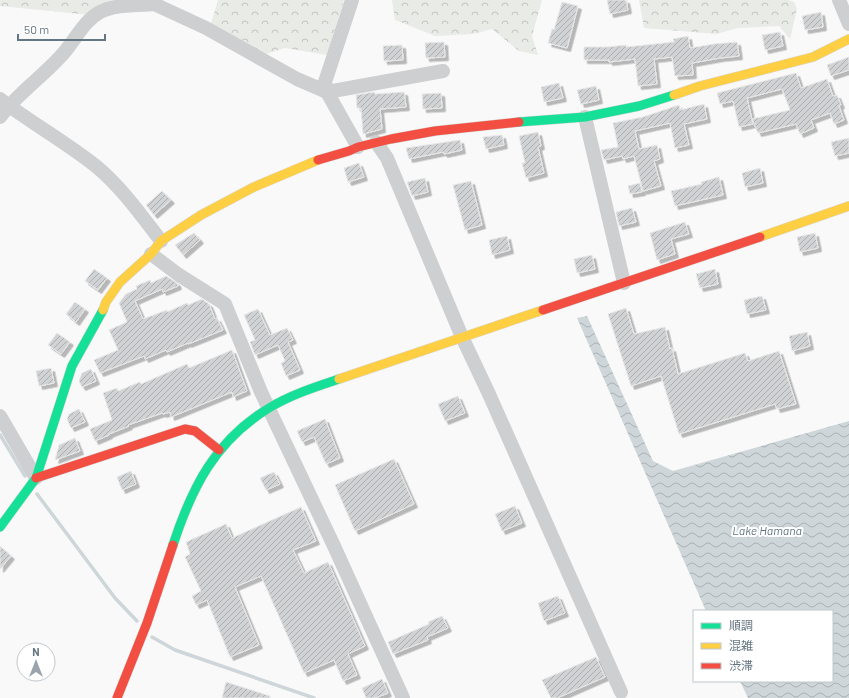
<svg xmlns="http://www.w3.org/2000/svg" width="849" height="698" font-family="Barlow,'Noto Sans JP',sans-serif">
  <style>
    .forest { fill: url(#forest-crowns) }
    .water { fill: url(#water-waves) }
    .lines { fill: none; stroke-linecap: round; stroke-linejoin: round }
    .stream { stroke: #ced6d9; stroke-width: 3.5 }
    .building { fill: url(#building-hatch); stroke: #e8e8e8; filter: url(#shadow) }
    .fast-casing { stroke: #d5d6d7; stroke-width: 10 }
    .slow-casing { stroke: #d5d6d7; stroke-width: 10 }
    .jam-casing { stroke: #d5d6d7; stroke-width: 10 }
    .street { stroke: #cecfd0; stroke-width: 14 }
    .fast { stroke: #16e098; stroke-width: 9 }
    .slow { stroke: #ffcf43; stroke-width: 9 }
    .jam { stroke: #f24e42; stroke-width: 9 }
    .labels { text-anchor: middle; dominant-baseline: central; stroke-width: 4; stroke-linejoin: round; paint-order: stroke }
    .water-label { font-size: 12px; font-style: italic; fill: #60757c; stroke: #fff }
  </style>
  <defs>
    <pattern id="forest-crowns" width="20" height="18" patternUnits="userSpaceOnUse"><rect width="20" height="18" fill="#e8ebe6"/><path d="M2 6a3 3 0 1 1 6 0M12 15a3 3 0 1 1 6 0" fill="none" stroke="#c0c3c0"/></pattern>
    <pattern id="water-waves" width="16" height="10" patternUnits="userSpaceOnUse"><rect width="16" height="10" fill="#ced6d9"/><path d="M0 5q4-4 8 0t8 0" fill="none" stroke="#abb2b5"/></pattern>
    <pattern id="building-hatch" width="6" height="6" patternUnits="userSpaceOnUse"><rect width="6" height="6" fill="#d0d2d3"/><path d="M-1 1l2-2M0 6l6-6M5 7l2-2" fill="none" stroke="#acafb1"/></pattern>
    <filter id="shadow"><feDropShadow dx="3.5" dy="3.5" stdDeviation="0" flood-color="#0004"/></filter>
  </defs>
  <rect width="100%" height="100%" fill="#f9f9f9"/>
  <g class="forest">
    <path d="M0,0H136L91,15L0,6Z"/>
    <path d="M218,0H344L327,55L285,48L263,55L209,30Z"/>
    <path d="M392,0H542L532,36L538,55L519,51L492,29L473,34L435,36L395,20Z"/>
    <path d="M639,0H788L794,2L797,9L790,39L779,26L738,28L716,34L644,28Z"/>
  </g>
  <path class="water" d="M587,316L653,461L673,471L849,421V698H748L740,681H832V611H706L577,318Z"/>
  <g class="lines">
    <g class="stream">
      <path d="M0,435L25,476"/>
      <path d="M37,494L115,598L137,621"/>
      <path d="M152,637L175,650L314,698"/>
    </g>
  </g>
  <g class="building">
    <path d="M607,0H626L628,10L610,14Z"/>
    <path d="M562,2L578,6L567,48L548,43L552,29L554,30Z"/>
    <path d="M821,12L823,27L805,30L802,16Z"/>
    <path d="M780,32L783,46L765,50L762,35Z"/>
    <path d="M688,36L690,48L714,44L737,42L739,56L720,58L692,63L693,75L675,76L672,57L654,59L657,84L638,86L635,59L609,62V60H584V47H607L626,45V47L674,42L673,39Z"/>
    <path d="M444,42L445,57L426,58L425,43Z"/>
    <path d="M402,45L403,60L384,61L383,46Z"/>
    <path d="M849,57V70L831,76L827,65Z"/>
    <path d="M796,73L801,88L827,79L833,96L837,95L841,105L839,106L844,120L834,124L830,113L811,120L814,128L800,134L796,124L758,133L752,119L790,110L782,89L747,98L753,124L739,127L733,101L720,104L717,93Z"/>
    <path d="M559,83L563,98L544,102L541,87Z"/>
    <path d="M596,86L599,100L581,104L577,90Z"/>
    <path d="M374,92L375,94L404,92L406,107L380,109L382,129L363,134L361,108H357L356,95Z"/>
    <path d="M441,93L442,108L423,109L422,94Z"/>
    <path d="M704,104L707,119L684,124L689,145L675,148L670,123L635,131L639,149L657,145L660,159L654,161L661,186L643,191L634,156L623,159L622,156L604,160L601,150L618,147L613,123L643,117L679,105L680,110Z"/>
    <path d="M538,132L541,146L538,147L544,173L526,178L522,163H525L519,136Z"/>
    <path d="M502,135L504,145L486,149L483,137Z"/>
    <path d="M849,138V153L835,156L831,142Z"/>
    <path d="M460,140L462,150L444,154L443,152L409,159L406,148Z"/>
    <path d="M359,163L364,177L348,182L344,168Z"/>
    <path d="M760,168L763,183L745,187L742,173Z"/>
    <path d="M719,177L723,195L675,206L671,191L702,184L701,182Z"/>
    <path d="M425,178L428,192L412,196L407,182Z"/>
    <path d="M471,181L482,225L465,230L453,185Z"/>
    <path d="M640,183L642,192L630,194L628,186Z"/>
    <path d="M162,191L171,200L154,215L146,205Z"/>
    <path d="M632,208L636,222L619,226L616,212Z"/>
    <path d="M685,222L689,234L671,239L675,254L657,260L650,233Z"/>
    <path d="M194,233L200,240L183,255L175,245Z"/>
    <path d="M815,233L818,248L800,252L797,237Z"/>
    <path d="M507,236L510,250L492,255L489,240Z"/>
    <path d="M592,255L595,269L577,273L574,259Z"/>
    <path d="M94,269L107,278L98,290L85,281Z"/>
    <path d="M715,269L718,284L700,288L696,274Z"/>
    <path d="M166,276L177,283L178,286L163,292L162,289L135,301L143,319L167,310V312L187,303L188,305L202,299L209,304L215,319L217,318L223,330L188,344V343L167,352L166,350L145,359L144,356L100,373L94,360L118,350L109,330L127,322L119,303L126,294L137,289L136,286L150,280L151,283Z"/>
    <path d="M762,296L766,310L747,314L744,300Z"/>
    <path d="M75,302L85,309L76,322L66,314Z"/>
    <path d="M626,308L634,334L665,327L670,349L672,348L678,374L745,353L748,361L779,351L796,404L777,409L775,404L679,434L661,376L631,386L608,314Z"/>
    <path d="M258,309L270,335L287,328L293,340L288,342L300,370L286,376L281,363L285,361L278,345L255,355L250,342L255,340L244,315Z"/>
    <path d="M807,332L810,346L792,351L789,336Z"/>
    <path d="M57,333L70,342L61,354L48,345Z"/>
    <path d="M232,350L247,391L233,397L232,392L171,417L170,412L163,414L162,413L128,425L129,426L109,434V435L95,441L90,429L112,420L103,393L117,388L118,391L140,382L141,384L187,364L189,368Z"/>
    <path d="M51,368L54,383L39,386L36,371Z"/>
    <path d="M91,369L96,381L82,387L79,381L82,373Z"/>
    <path d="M458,396L465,413L445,421L438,404Z"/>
    <path d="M79,409L85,422L71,428L67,419L69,414Z"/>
    <path d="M325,419L340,458L326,464L314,437L302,442L297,431Z"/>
    <path d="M75,438L80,451L55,460L59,445Z"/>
    <path d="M394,459L414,504L355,531L335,485Z"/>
    <path d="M131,471L136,484L122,490L117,477Z"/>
    <path d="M274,472L280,484L266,490L260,478Z"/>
    <path d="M515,506L522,523L502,531L495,514Z"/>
    <path d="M301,507L316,541L293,550L304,573L328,562L365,646L348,654L357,675L343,681L334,660L304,673L261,576L235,587L259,645L230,657L207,600L196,605L192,596L201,591L185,557L190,554L186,542L226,524L232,538Z"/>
    <path d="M0,546L11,556L0,569Z"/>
    <path d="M558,596L565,613L544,621L538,603Z"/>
    <path d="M442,616L448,628L427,637L428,640L393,654L388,642L429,624L428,622Z"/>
    <path d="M596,657L605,677L557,698H551L542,680Z"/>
    <path d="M382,679L388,693L375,698H366L362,688Z"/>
    <path d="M226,682L270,696L269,698H222Z"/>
  </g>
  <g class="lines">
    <defs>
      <g id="fast">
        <path d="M519,122L585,117L639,106L674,95"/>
        <path d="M0,527L36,478L72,366L103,310"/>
        <path d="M173,545C192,487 215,441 269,408C290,395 315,387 339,379"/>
      </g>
      <g id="slow">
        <path d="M674,95L700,86L813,57L849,39"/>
        <path d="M760,237L849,206"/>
        <path d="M103,310L106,302L120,282L151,254L161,241L201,215L254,187L318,160"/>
        <path d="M339,379L543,310"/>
      </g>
      <g id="jam">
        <path d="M318,160L349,151L358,147L391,139L435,131L519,122"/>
        <path d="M543,310L760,237"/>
        <path d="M36,478L185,429L195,431L219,450"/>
        <path d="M117,698L147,623L173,545"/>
      </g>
    </defs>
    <use href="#fast" class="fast-casing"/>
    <use href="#slow" class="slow-casing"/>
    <use href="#jam" class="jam-casing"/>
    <g class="street">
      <path d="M148,0L154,4L206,28L297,79L327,92L443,71"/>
      <path d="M352,0L325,82L327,92L358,147"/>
      <path d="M839,0L849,24"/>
      <path d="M0,99C31,123 66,142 97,167C122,188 141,215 161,241"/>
      <path d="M0,117C17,94 41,78 60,57C74,43 83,21 100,12C116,4 137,6 154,4"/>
      <path d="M585,117L624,283"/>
      <path d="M376,142L387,158L462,337L489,394L621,692"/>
      <path d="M151,254L179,275L225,304L261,392L334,546L403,698"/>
      <path d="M0,416L36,478"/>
    </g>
    <use href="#fast" class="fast"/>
    <use href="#slow" class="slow"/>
    <use href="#jam" class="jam"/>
  </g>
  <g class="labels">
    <g class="water-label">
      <text x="767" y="530">Lake Hamana</text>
    </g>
  </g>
  <rect x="693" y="610" width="140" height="72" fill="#ffffff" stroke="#c1c8cd"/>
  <rect x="701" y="623" width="20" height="6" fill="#16e098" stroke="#c1c8cd"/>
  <text x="729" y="630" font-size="12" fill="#657683">順調</text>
  <rect x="701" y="643" width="20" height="6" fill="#ffcf43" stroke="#c1c8cd"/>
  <text x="729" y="650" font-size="12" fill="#657683">混雑</text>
  <rect x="701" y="663" width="20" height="6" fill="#f24e42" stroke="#c1c8cd"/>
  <text x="729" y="670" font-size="12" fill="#657683">渋滞</text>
  <g transform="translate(36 662)"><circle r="19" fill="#ffffff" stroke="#c1c8cd"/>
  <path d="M0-3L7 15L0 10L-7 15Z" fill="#99a4ac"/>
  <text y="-6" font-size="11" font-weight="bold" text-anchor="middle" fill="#657683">N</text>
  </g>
  <path d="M18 34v6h87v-6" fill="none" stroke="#657683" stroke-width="2"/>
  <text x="24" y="34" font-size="12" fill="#657683" stroke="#ffffff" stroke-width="3" paint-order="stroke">50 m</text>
</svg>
